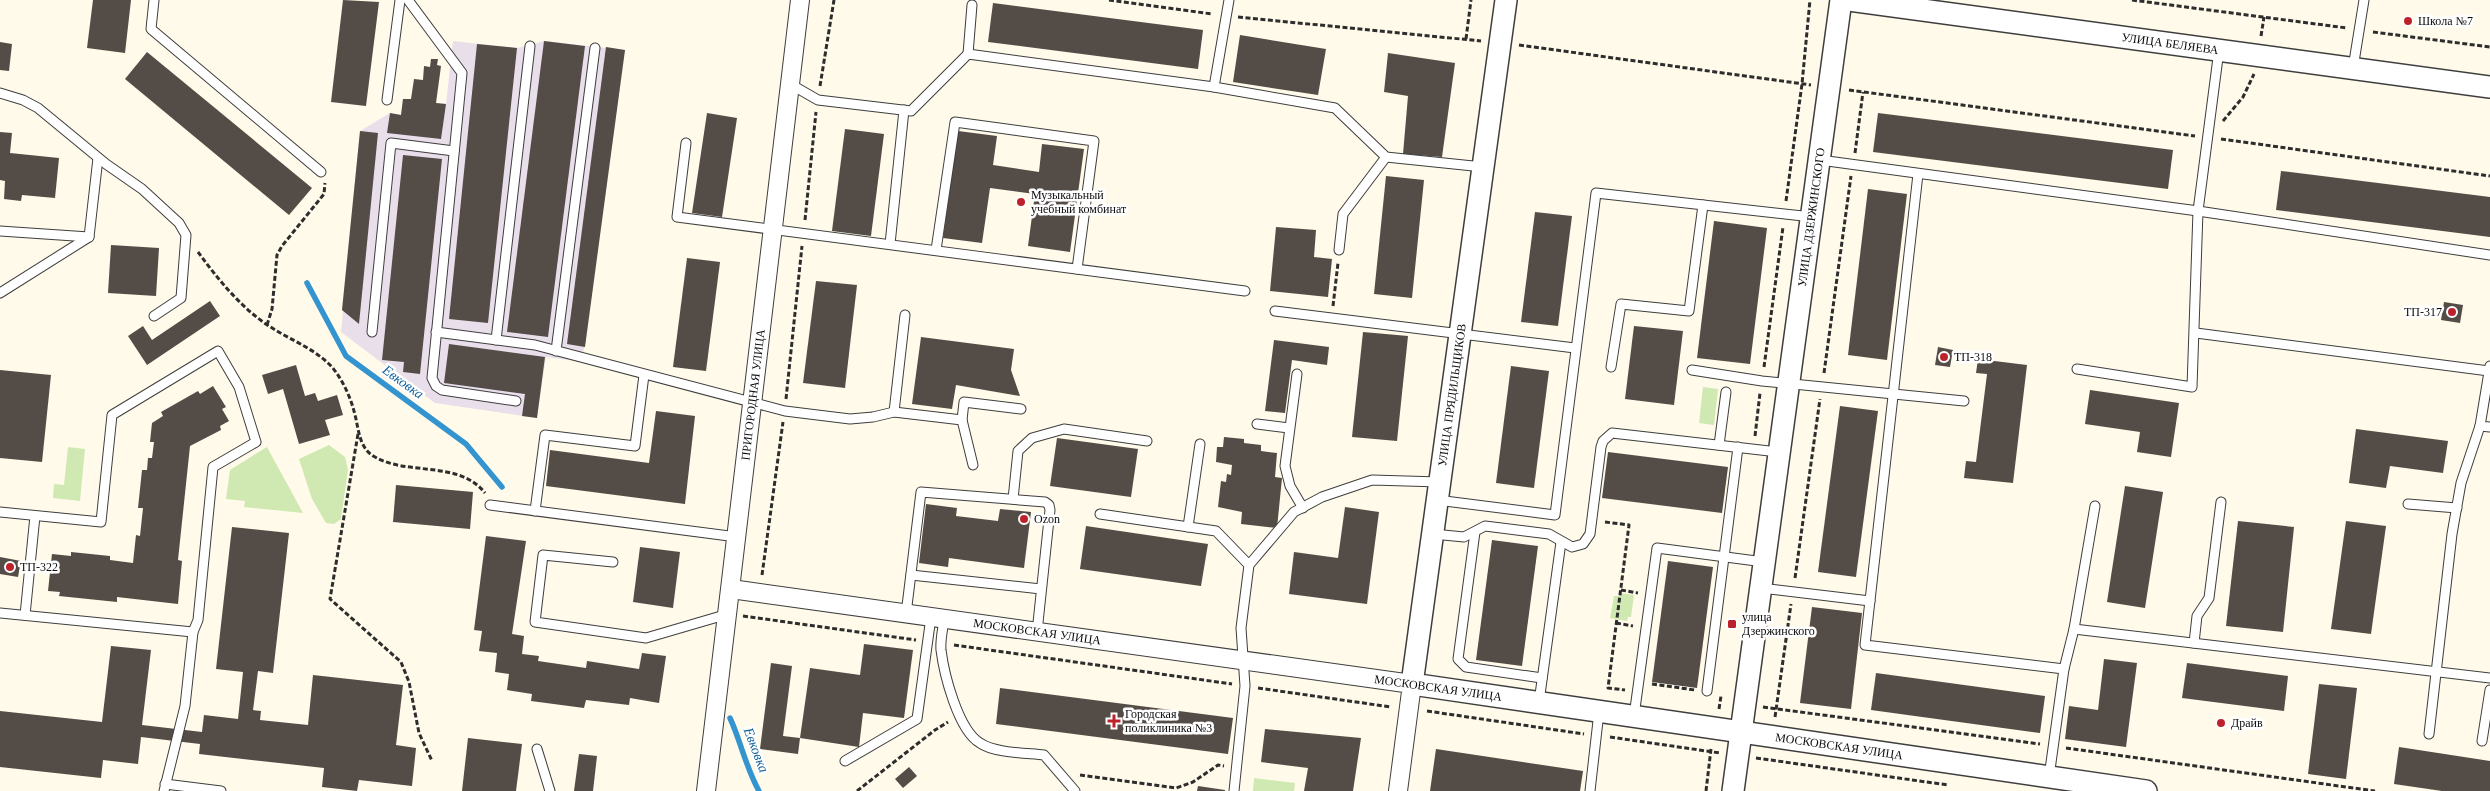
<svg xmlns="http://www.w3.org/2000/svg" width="2490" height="791" font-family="Georgia,serif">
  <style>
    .industrial { fill: #e9dfeb }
    .green { fill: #d0e9b3 }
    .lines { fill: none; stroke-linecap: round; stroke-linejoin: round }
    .stream { stroke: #3394cf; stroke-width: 5.5 }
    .building { fill: #544c47 }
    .service-casing { stroke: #3e3e3e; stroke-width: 11 }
    .minor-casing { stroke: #3e3e3e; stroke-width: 20 }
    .tertiary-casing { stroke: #3e3e3e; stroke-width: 24 }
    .path { stroke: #2d2d2d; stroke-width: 3; stroke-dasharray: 5 2.5; stroke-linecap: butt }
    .service { stroke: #fff; stroke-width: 9 }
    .minor { stroke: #fff; stroke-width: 18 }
    .tertiary { stroke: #fff; stroke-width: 21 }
    .poi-dot { fill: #bd222c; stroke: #fff; stroke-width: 2 }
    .labels { text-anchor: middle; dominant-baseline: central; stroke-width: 5; stroke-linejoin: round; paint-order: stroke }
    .poi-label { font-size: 12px; fill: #0b0b0b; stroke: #fff; text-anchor: start }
    .street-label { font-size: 12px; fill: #0b0b0b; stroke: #fff }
    .water-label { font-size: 14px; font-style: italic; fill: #13649e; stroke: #fff }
  </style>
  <rect width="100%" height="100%" fill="#fffae9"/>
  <path class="industrial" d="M453,41L517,48L544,41L625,50L582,362L546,357L537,418L435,403L341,332L360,131L390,113L401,115L403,99L446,104Z"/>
  <g class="green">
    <path d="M1703,387L1718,389L1714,425L1699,423Z"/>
    <path d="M329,445L345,457L348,470L341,519L334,524L326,523L312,499L299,459Z"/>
    <path d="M68,447L85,449L80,501L53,498L54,484L64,485Z"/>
    <path d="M267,447L303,513L244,507L245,501L226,499L230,470Z"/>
    <path d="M1619,593L1634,595L1631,617H1628L1627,621L1610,618L1614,596H1619Z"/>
    <path d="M1254,778L1295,783L1294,791H1253Z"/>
  </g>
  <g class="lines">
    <g class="stream">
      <path d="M307,283L346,356L466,444L502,487"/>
      <path d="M730,718C741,742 746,768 759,791"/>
    </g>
  </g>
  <g class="building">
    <path d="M93,0H131L125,53L87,48Z"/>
    <path d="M343,0L379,2L366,106L331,102Z"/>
    <path d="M993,3L1203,30L1198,69L988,42Z"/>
    <path d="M1240,35L1326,49L1318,95L1233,82Z"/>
    <path d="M544,41L585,46L548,337L507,332Z"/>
    <path d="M0,42L12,44L9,71L0,70Z"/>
    <path d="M477,44L517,48L488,323L449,319Z"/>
    <path d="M606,47L625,50L585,347L567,344Z"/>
    <path d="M147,52L312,188L289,215L125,79Z"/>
    <path d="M1388,53L1455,63L1442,157L1403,154L1408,96L1384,92Z"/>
    <path d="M431,59H438L437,65L441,66L436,103L446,104L441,139L387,133L390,113L401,115L403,99H411L414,79L423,80L424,66L430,67Z"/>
    <path d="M707,113L737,118L722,217L692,213Z"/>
    <path d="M1878,113L2173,150L2168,189L1873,152Z"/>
    <path d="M845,129L884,134L871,236L832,231Z"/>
    <path d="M360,131L378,133L359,324L342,310Z"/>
    <path d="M958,131L997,136L993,165L1039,172L1042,144L1084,149L1070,252L1028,246L1035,194L990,188L982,243L943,238Z"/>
    <path d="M0,132L12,133L10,153L59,158L55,198L22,195L21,201L4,199L5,181L0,180Z"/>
    <path d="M403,155L442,159L420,374L403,372L404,362L382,360Z"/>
    <path d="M2281,171L2490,197V237L2276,210Z"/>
    <path d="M1386,176L1424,180L1412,298L1374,294Z"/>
    <path d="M1868,189L1907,194L1887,360L1848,355Z"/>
    <path d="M1535,212L1572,216L1558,326L1521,322Z"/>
    <path d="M1714,221L1767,228L1750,364L1697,358Z"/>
    <path d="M1276,227L1316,230L1314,257L1332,259L1328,297L1270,291Z"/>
    <path d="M111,245L159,248L156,296L108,293Z"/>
    <path d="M687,258L720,262L706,371L673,367Z"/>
    <path d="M816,281L857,285L845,388L803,383Z"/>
    <path d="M210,301L220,316L147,365L128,336L143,326L152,340Z"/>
    <path d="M2444,302L2463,305L2460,323L2441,320Z"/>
    <path d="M1634,326L1683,331L1674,405L1625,399Z"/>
    <path d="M1363,332L1408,336L1397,441L1352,437Z"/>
    <path d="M921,337L1014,349L1011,370L1020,396L956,385L952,409L912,404Z"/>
    <path d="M1274,340L1329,347L1327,365L1292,360L1285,413L1265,411Z"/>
    <path d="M449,344L545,357L537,418L522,416L525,394L444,383Z"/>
    <path d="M1938,347L1953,350L1950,367L1935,365Z"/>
    <path d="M1978,359L2027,365L2013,483L1964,478L1966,461L1976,462L1987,374L1976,373Z"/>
    <path d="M296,365L305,396L315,393L318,401L337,395L343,415L325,420L330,435L299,444L283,389L268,394L262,375Z"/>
    <path d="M1511,366L1549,371L1534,488L1496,483Z"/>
    <path d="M0,370L51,375L42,462L0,458Z"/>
    <path d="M213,386L226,407L222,409L229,421L220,426L221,430L190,446L178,560L182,561L178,604L117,597V602L59,596L60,592L48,591L52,554L71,556V552L110,556V560L133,563L136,535L140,536L143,508H138L142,470H147L148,458H152L154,442H150L152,423L163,416L161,412L198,391L200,394Z"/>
    <path d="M2090,390L2179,403L2171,457L2137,452L2140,432L2085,424Z"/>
    <path d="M1840,406L1878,411L1856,577L1818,572Z"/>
    <path d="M656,411L695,416L685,504L546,486L550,450L649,463Z"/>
    <path d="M2356,429L2448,441L2443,473L2390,466L2386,488L2349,483Z"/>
    <path d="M1224,437L1244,439V443L1261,445V451L1277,453L1275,477L1282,478L1277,528L1241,524L1242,512L1218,507L1221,481L1226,482L1227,474L1231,475L1232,465L1216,462L1217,447H1223Z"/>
    <path d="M1057,438L1138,449L1131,497L1050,486Z"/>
    <path d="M1608,452L1728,467L1722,513L1602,498Z"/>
    <path d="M396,485L473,492L470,529L393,522Z"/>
    <path d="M2125,486L2163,492L2145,608L2107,602Z"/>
    <path d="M926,504L957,508L956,516L998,521L1000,509L1031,512L1024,568L949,558L948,567L919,563Z"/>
    <path d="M1345,507L1379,512L1367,604L1289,594L1294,552L1338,558Z"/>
    <path d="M2238,521L2294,527L2283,632L2226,626Z"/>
    <path d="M2346,521L2386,526L2371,634L2331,629Z"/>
    <path d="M1086,526L1208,544L1201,586L1080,569Z"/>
    <path d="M232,527L289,533L273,673L258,671L253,710L261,711L260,720L308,725L313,675L403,685L396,745L416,748L412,786L359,780L357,791L322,787L324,768L199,754L200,744L141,737L138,764L103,760L101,778L0,767V711L102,722L111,646L151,650L142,725L202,732L204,715L238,719L243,672L216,669Z"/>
    <path d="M486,536L526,541L512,634L524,636L522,654L539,656L538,661L586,668L587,661L639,669L642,653L666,656L659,703L630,698L629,705L586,700L584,708L531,701L532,694L507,690L509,674L495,672L497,653L479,651L482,631L474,630Z"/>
    <path d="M1492,540L1538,546L1522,666L1476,660Z"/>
    <path d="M640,547L680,552L673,608L633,602Z"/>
    <path d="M0,557L21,561L18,577L0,574Z"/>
    <path d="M1668,561L1713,567L1697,688L1652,682Z"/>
    <path d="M1812,607L1862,613L1851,709L1800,703Z"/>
    <path d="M864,644L913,650L904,718L863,713L859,747L800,738L810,668L860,675Z"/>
    <path d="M2104,659L2137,663L2126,747L2065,739L2069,706L2098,710Z"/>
    <path d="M771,663L792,666L783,736L800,738L798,754L760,749Z"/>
    <path d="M2187,663L2288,676L2284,711L2182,698Z"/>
    <path d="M1876,673L2045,696L2040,733L1871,710Z"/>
    <path d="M2319,684L2357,688L2346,779L2308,774Z"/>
    <path d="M1000,688L1233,718L1228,754L996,724Z"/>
    <path d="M1265,729L1361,738L1353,791H1304L1308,768L1261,762Z"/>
    <path d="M468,738L522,744L516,791H462Z"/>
    <path d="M2399,747L2490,761V791H2442L2394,784Z"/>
    <path d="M1436,749L1583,771L1580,791H1430Z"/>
    <path d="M579,754L597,756L593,791H574Z"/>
    <path d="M909,767L917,776L903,788L895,779Z"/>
    <path d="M1198,786L1225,790V791H1197Z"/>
  </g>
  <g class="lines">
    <defs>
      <g id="service">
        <path d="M154,0L151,29L321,172"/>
        <path d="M408,0L462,73L432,378L436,386L442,390L516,401"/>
        <path d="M968,54L972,5"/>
        <path d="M2353,68L2364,0"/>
        <path d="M790,84L818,100L911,111L968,54L1214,87L1229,0"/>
        <path d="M1214,87L1335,108L1386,157L1483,167"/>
        <path d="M0,93L23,100L38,108L106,164L142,189L179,223L186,235L181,298L154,316"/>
        <path d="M387,100L400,0"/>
        <path d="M686,143L677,217L1245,291"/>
        <path d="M1820,160L2198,211L2219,50"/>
        <path d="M1918,174L1865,645L2064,669"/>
        <path d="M0,231L89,237L98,158"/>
        <path d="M890,244L904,110"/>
        <path d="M936,250L955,122L1094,141L1077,269"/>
        <path d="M1339,250L1343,214L1386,157"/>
        <path d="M0,293L89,237"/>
        <path d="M1275,311L1575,348"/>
        <path d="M372,332L391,143L454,151"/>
        <path d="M436,332L535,345L785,411L850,419L873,417L894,412L905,315"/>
        <path d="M2196,333L2489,371"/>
        <path d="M496,340L530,46"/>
        <path d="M556,351L595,48"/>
        <path d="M2490,366L2480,426L2490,427"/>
        <path d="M1611,367L1621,304L1689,311L1703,205"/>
        <path d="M2077,369L2192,387L2198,211L2490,255"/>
        <path d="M1692,370L1762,381L1964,401"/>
        <path d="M1297,374L1285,466L1290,486L1303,508"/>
        <path d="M894,412L962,420L964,402L1021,409"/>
        <path d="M962,420L973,465"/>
        <path d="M1257,424L1289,428"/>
        <path d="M1719,445L1726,392"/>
        <path d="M1013,499L1018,451L1032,438L1064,429L1147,441"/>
        <path d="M1437,500L1555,515L1596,193L1812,217"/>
        <path d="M2408,504L2457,508"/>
        <path d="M490,505L737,537"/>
        <path d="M535,511L545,435L635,446L644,375"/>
        <path d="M0,512L101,522L112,415L218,351L239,387L256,442L213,467L198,620L193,632L185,706L164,791"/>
        <path d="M1100,514L1216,531L1249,565"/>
        <path d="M1188,527L1200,444"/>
        <path d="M1475,532L1458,659L1466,667L1542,678"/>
        <path d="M1433,534L1464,537L1485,526L1549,534L1572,547L1583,544L1590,534L1601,447L1603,441L1612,433L1778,452"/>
        <path d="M613,562L543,555L535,622L646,638L728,614"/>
        <path d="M911,575L1041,589"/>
        <path d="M1761,588L1870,601"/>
        <path d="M0,613L193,632"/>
        <path d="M906,614L921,492L1045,502L1049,505L1050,510L1037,632"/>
        <path d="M25,615L35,516"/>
        <path d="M944,619C943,629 940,640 941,650C944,674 958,730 980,743C994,753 1027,753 1044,755L1075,791"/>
        <path d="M2074,629L2490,678"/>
        <path d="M2194,643L2197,616L2209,598L2221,502"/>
        <path d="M1707,691L1738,447"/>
        <path d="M1539,702L1561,542"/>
        <path d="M1634,716L1657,548L1764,562"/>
        <path d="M2429,734L2452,534L2461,483L2480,426"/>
        <path d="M2482,741L2490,690"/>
        <path d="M537,749L550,791"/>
        <path d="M845,761L917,719L931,617"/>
        <path d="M2049,777L2064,669L2074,629L2095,506"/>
        <path d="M165,784L221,791"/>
        <path d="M1234,791L1245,686L1241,628L1249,565L1294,512L1322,497L1372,480L1440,482"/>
        <path d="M1590,791L1599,712"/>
      </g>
      <g id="minor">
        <path id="s1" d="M731,589L1412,684L1398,791"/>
        <path id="s2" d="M706,791L800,0"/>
      </g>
      <g id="tertiary">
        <path id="s3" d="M1506,0L1412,684L2146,791"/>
        <path id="s4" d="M1849,0L2490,87"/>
        <path id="s5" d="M1733,791L1841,0"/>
      </g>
    </defs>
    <use href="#service" class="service-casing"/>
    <use href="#minor" class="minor-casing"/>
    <use href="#tertiary" class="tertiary-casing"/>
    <g class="path">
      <path d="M1109,0L1212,14"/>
      <path d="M2132,0L2347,28"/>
      <path d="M1238,17L1481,41"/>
      <path d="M2373,32L2490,47"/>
      <path d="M2261,36L2264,17"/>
      <path d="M1466,39L1471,0"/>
      <path d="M1519,45L1811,85"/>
      <path d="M820,86L834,0"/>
      <path d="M1849,90L2195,136"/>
      <path d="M2223,121L2243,97L2254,74"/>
      <path d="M2221,139L2490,176"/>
      <path d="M1855,153L1863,92"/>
      <path d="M1786,201L1802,84L1810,0"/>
      <path d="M805,220L816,112"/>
      <path d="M198,252C217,278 241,308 269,326C290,340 314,348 332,367C342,379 350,396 354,411C359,428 358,448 375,457C408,476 459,460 485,493"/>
      <path d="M1333,306L1338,263"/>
      <path d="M267,325L272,309L277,255L282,246L324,194L325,183"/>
      <path d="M1764,367L1783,227"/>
      <path d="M1824,373L1851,176"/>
      <path d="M786,399L802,246"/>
      <path d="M358,434L330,599L401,662L409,682L419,733L432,761"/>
      <path d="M1755,436L1760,393"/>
      <path d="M1605,522L1629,525L1608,688L1625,690"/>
      <path d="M762,575L783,422"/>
      <path d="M1795,578L1820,399"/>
      <path d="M1621,590L1638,593"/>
      <path d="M743,616L916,640"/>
      <path d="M1616,623L1633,626"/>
      <path d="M954,645L1232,684"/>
      <path d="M1652,684L1695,690"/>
      <path d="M1258,688L1391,707"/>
      <path d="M1763,707L2040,744"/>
      <path d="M1719,709L1721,696"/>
      <path d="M1427,711L1584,734"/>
      <path d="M1775,717L1791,604"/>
      <path d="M1610,737L1720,753"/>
      <path d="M2066,748L2375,791"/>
      <path d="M1756,758L1948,785"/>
      <path d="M1080,775L1176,788L1193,782L1218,765L1224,766"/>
      <path d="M857,791L935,730L948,722"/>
      <path d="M1706,791L1711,749"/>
    </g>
    <use href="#service" class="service"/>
    <use href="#minor" class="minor"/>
    <use href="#tertiary" class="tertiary"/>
  </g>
  <g class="poi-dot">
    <circle cx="2408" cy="21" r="5"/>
    <circle cx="1021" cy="202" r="5"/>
    <circle cx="2452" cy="312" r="5"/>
    <circle cx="1944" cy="357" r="5"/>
    <circle cx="1024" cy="519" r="5"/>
    <circle cx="10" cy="567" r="5"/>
    <rect x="1727" y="619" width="10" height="10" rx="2.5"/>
    <path d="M1111.5 713.5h5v5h5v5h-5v5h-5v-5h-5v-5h5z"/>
    <circle cx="2221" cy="723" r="5"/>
  </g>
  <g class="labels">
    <g class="poi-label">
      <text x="2418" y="21">Школа №7</text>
      <text x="1031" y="195">Музыкальный<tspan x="1031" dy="14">учебный комбинат</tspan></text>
      <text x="2442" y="312" text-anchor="end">ТП-317</text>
      <text x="1954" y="357">ТП-318</text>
      <text x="1034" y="519">Ozon</text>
      <text x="20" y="567">ТП-322</text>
      <text x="1742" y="617">улица<tspan x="1742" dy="14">Дзержинского</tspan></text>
      <text x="1125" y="714">Городская<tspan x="1125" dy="14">поликлиника №3</tspan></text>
      <text x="2231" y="723">Драйв</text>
    </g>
    <g class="street-label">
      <text stroke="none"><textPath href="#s4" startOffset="324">УЛИЦА БЕЛЯЕВА</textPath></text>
      <text stroke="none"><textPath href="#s5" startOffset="579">УЛИЦА ДЗЕРЖИНСКОГО</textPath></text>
      <text transform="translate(1452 395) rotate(-82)">УЛИЦА ПРЯДИЛЬЩИКОВ</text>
      <text stroke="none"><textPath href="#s2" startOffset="399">ПРИГОРОДНАЯ УЛИЦА</textPath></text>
      <text stroke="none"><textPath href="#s1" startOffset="309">МОСКОВСКАЯ УЛИЦА</textPath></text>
      <text transform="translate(1438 688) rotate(8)">МОСКОВСКАЯ УЛИЦА</text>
      <text stroke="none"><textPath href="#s3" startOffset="1122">МОСКОВСКАЯ УЛИЦА</textPath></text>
    </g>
    <g class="water-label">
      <text transform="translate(403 382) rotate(36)">Евковка</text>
      <text transform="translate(756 750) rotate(69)">Евковка</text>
    </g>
  </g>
</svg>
